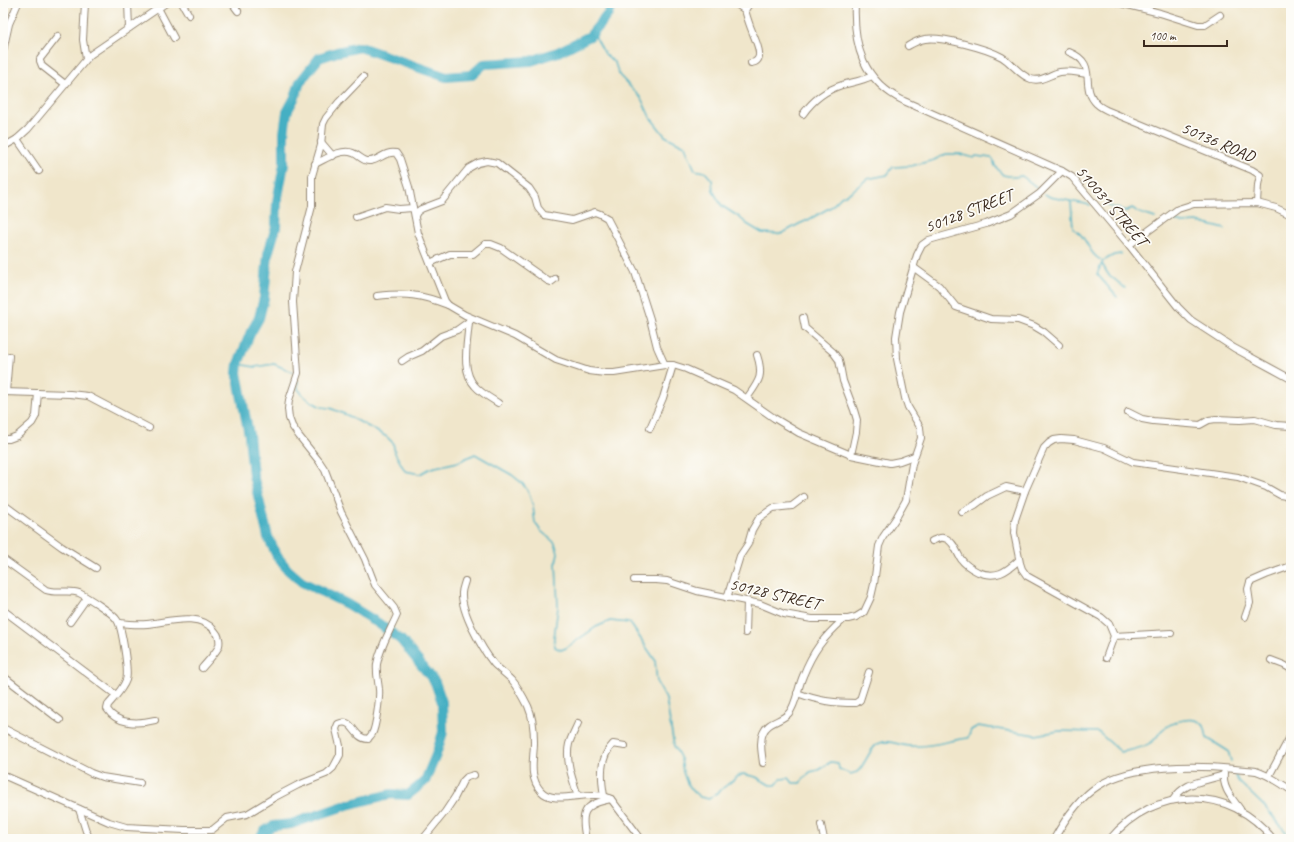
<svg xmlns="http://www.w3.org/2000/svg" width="1294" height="842" font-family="Caveat,sans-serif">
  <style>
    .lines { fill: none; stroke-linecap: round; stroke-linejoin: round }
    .stream { stroke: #44afc3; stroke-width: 1.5 }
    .river { stroke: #44afc3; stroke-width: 10 }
    .street-casing { stroke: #968874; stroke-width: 8 }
    .street { stroke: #fff; stroke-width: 6 }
    .labels { text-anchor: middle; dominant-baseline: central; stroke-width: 3.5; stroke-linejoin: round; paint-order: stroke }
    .street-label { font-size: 17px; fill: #3b2a1e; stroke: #fdfcf7 }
  </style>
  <rect width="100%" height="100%" fill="#fdfcf7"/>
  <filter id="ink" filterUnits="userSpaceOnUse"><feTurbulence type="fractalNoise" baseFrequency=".025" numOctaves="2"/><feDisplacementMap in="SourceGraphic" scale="8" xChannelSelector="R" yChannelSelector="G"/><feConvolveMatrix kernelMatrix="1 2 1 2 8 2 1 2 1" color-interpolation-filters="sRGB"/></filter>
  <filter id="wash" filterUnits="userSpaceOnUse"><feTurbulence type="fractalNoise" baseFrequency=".012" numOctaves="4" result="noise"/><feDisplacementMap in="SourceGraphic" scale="16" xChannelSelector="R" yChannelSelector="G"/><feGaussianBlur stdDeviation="0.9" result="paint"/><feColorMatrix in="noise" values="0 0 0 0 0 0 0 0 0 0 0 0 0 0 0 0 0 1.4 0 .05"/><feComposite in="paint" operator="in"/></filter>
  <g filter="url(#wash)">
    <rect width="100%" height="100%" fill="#f0e6cb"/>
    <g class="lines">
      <g class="stream">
        <path d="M595,29L596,38L605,54L615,63L619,75L641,98L650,117L665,136L685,146L695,170L705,172L712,180L713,191L722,206L739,217L747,224L762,233L781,234L799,224L808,220L831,207L841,197L851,192L867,179L887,175L893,167L911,166L934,160L946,154H960L974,158L976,156L991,158L993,159L995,166L1003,175L1014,177L1022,176L1039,189"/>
        <path d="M1045,194L1050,197L1090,205"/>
        <path d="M1071,202L1073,228C1075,230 1078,232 1080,234C1088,242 1091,257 1103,261L1114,255L1121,254"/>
        <path d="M1108,206L1126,211L1132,208L1140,213L1155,218"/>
        <path d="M1174,220L1182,223L1197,222L1225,229"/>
        <path d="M1103,261L1097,274L1117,297"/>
        <path d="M1102,264L1108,274L1125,288"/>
        <path d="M238,364L255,367L274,364L295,373"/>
        <path d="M298,381V389L305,397L314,403L321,407L330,408L349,416L387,437L393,443L395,453L405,471L420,474L431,468L458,462L475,454L512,475L522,483L528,491L533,506L535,523L541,531L555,543L558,553L556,562L558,607L554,638L555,647L561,650L566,648L596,627L610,621L630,623L655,660L657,683L666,699L674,746L681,759L683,772L687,783L694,792L700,797L709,799L737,777L743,774L756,777L770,785H776L781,779L789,778L793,783H800L810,772L818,770L826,765L831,762L838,763L839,769L851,774C853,773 855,773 857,772C866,765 869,747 880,743C891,739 900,746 910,746C930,748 949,740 968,738L971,730L978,726L1036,735L1059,731L1098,732L1121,752C1131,750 1141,749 1150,743C1156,740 1158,734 1162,730C1171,722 1196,713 1204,726C1206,730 1206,735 1207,738L1228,751L1231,761"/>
        <path d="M1235,774L1238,781L1265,807L1291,838"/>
      </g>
      <path class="river" d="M259,839L265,831L273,826L291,824L347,805L391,794L408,795L425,781L436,755L443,732L442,702L435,682L401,640L378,623L347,604L302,582L288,570L277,556L268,537L253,475L249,435L237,373L238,364L250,334L259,318L264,298L268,254L276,227L277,202L284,164V133L287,112L295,97L300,82L319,58L337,52L360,47L446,77L472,75L484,64L531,61L558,52L590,36L608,14L612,3"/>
    </g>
  </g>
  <g filter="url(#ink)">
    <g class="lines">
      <defs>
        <g id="street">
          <path d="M85,3L83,40L86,59"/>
          <path d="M128,3L129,28"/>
          <path d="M182,3L189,15"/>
          <path d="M232,3L238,11"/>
          <path d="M735,3L745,10L750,3"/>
          <path d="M855,3C853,46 863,81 904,101L1062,171L1072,177L1129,245L1178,307L1191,320L1234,348L1291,379"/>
          <path d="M1120,3L1160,13L1198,25H1205L1220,15"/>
          <path d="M158,8L174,38"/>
          <path d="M745,10C747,17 749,24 752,31C755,40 767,61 751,63"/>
          <path d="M58,36L40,59V61L42,66L65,84"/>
          <path d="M908,46C913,43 919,40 925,39C941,36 988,49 1002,57C1012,63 1020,76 1031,79C1042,82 1050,74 1060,72C1069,70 1078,73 1087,74"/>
          <path d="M3,51L9,24L18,3"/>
          <path d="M1069,52C1100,64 1078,86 1097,104C1101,108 1106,110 1111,112L1252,170L1260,175L1258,185L1257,203"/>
          <path d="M803,114C813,100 826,90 842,85C853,82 862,81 872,76"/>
          <path d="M17,139L39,171"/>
          <path d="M321,142L333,156"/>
          <path d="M3,147L17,139L28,129L90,55L166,3"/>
          <path d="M315,164C326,159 341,148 353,153C359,155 363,162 370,161C380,160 385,151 396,153L400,159L409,187L418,233L445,301L448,305L465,315L515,336L556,360L589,371L605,373H614L665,365H673L686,369L734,390L774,418L799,433L851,455L890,463L900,461L914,456"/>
          <path d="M415,216L417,212L421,209L442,201L469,168L478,163L487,161L497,163L529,188L535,197L538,208L544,215L572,220L595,212L600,214L607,218L635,272L650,319L657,347L665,365"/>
          <path d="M356,217L385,207L399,209L413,208"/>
          <path d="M1129,245L1178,209L1194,204L1257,203L1276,208L1291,215"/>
          <path d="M430,263L450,254H473L485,244H491L501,248L548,281L551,282L555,279"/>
          <path d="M913,267L939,286L956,307L991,319L1018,320L1034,326L1044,332L1059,345"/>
          <path d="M377,296C406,293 420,294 448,305"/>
          <path d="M803,318L805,328L833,352L839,360L843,381L854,410L857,420L856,432L851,455"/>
          <path d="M469,321C468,341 460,370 475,386C481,393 490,398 498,403"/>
          <path d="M402,361L408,357L422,351L441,336L457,330L471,320"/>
          <path d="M3,392L70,394L88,396L149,428"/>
          <path d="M6,392L9,356"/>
          <path d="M747,398C759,381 764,376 757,355"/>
          <path d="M1128,412L1142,419L1153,421L1200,425L1209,420L1216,419L1240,420L1255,419L1276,425L1291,426"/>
          <path d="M650,428L663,398L673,365"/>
          <path d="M3,439H9L17,436L32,423L36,416L38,393"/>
          <path d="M3,504L62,547L96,568"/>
          <path d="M962,512L975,505L987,496L1006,487L1025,491"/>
          <path d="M932,541C937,539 941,536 947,539C955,543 956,552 961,559C965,565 972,569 978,572C996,579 1006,572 1019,560"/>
          <path d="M3,559L46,590C57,594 69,589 79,593C87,597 113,613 117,620C122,627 129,672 126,680C123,689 114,698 108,705L107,709C117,725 139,724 155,720"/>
          <path d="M634,580H656L667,581L697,591L760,604L784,614L812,619H848L856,617L864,612L871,597L874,584L879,546L883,537L896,518L906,500L912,464L921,438L920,427L908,407L905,398L897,359L896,337L900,312L917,255L922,245L929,240L986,224L1011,214L1039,194L1062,171"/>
          <path d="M465,581C464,585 462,589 462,593C461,612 482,649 494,664C500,670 506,674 512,680C518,687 524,698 528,706C533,717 534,729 534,742C534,758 528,777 541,791C555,807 592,787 611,799L641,839"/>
          <path d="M727,598L740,556L748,544L752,530L759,518L773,508L792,506L804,497"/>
          <path d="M3,610L116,695"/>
          <path d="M1245,617L1250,603L1248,589L1250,582L1266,575L1291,566"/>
          <path d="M70,622L87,598"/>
          <path d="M119,623C128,624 138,625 147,624C168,622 199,611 215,631C219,635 221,642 218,648C214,655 207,662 202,668"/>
          <path d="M746,633L747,601"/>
          <path d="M1171,633L1114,636L1109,624L1101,617L1027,576L1022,569L1020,563L1014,533L1015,520L1025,491L1044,448L1049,443L1054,440L1061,439L1074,440L1104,448L1133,462L1238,477L1266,487L1280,495L1291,497"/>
          <path d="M1106,658L1114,636"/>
          <path d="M1271,660L1284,665L1291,669"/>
          <path d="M3,676L60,720"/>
          <path d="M797,693C819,701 832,703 856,703L860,700L869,672"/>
          <path d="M578,723C575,730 571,737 569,744C565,760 573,781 578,796"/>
          <path d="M3,728L91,773L102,777L140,783"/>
          <path d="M763,763C762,754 759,742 763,733C768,721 781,722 789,713C796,705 798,687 803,676C813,651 823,638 843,620"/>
          <path d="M1224,773C1222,788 1232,798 1240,809"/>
          <path d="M3,775L109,822L126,827L184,830H212L227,818L247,814L275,797L298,785L326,774L333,768L340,755V746L336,729L338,724C354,717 352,738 368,739C368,738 372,735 372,734C376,728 380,696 379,689C378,680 376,673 377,664C380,647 390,631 397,615L394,608L375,585L365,559L341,512L325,470L319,461L299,436L292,426L289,418L288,409L289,400L298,373L293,302L295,272L312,206V176L321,145L323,124L326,118L339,102L363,77"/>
          <path d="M1269,776L1291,735"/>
          <path d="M604,796C601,778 599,758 613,744L625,746"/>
          <path d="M1173,800C1186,780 1202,783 1223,775"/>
          <path d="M79,809L86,831L90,839"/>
          <path d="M821,825L824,839"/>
          <path d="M423,839L445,812L455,797L463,781L467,777L474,775"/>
          <path d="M586,839C580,813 583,804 611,799"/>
          <path d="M1054,839C1065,819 1079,798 1098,786C1132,764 1196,765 1235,769C1242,770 1250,770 1256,771C1269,775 1280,783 1291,790"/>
          <path d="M1110,839C1154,786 1230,784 1273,839"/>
        </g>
      </defs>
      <use href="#street" class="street-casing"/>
      <use href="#street" class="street"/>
    </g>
  </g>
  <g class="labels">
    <g class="street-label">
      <text transform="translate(1218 142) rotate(23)">50136 ROAD</text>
      <text transform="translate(1112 206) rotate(49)">510031 STREET</text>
      <text transform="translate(969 211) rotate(-21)">50128 STREET</text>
      <text transform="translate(775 594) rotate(13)">50128 STREET</text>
    </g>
  </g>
  <rect width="1294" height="842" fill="none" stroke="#fdfcf7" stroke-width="16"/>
  <path d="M1144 40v6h83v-6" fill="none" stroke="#3b2a1e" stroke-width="2"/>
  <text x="1150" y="40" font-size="12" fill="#3b2a1e" stroke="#fdfcf7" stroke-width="3" paint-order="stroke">100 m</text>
</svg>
